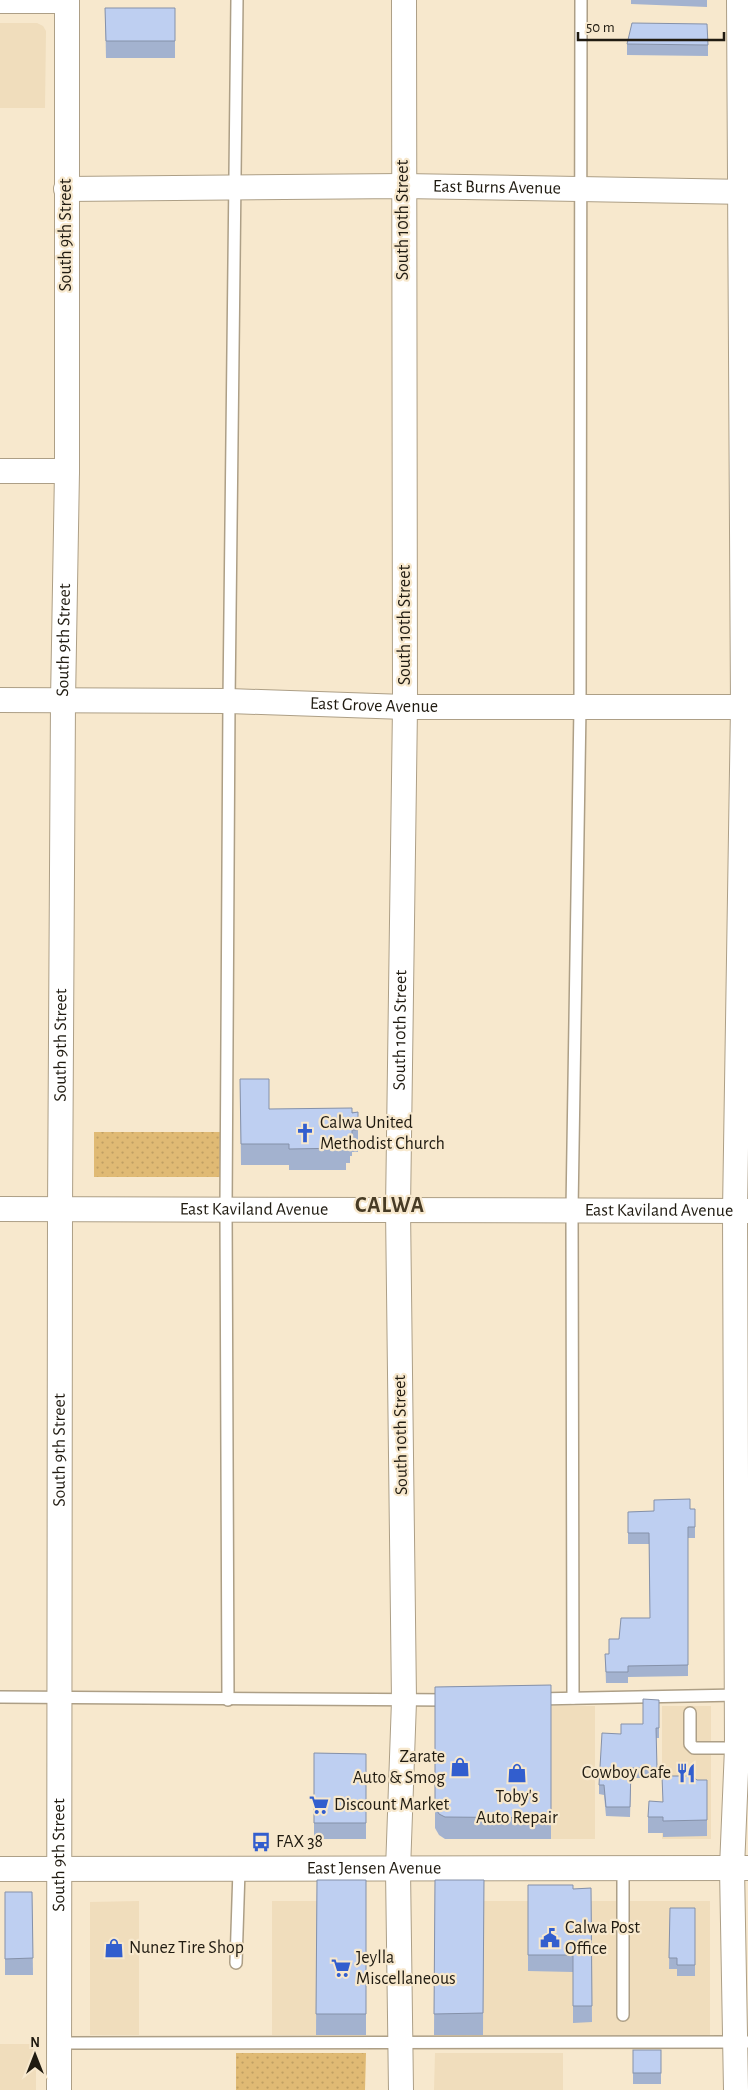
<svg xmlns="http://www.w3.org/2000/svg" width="748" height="2090" font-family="'Alegreya Sans',sans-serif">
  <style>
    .built { fill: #f0ddbc }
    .grass { fill: url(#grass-dots) }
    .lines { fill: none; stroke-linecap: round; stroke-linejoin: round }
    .service-casing { stroke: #ad9f86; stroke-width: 14 }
    .minor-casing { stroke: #ad9f86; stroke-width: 26 }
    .service { stroke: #fff; stroke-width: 11 }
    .minor { stroke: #fff; stroke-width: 24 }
    .wall { fill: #a3b2cf }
    .building { fill: #becff1; stroke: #8591a9 }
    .labels { text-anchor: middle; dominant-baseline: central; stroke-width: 4.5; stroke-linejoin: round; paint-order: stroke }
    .street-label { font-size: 18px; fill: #201b11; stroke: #f7e8cd }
    .poi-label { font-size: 18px; fill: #201b11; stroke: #f7e8cd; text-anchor: start }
    .district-label { font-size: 22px; font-weight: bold; letter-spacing: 1px; fill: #473b25; stroke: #f7e8cd }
  </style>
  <defs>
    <pattern id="grass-dots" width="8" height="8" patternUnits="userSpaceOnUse" patternTransform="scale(1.25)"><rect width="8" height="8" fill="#e0ba74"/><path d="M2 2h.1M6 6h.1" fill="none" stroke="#c09f63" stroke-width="1.8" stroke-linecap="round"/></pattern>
  </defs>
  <rect width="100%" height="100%" fill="#f7e8cd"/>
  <g class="built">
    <path d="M0,23H37L43,26L46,31L45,108H0Z"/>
    <rect x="551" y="1706" width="44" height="133"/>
    <rect x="662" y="1706" width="49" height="133"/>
    <path d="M139,1901V2035H90V1902Z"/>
    <path d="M272,1901H317L316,2035H272Z"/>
    <path d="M484,1901H710V2035H483Z"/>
    <rect x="0" y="2044" width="36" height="46"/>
    <path d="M435,2053H563V2090H434Z"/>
  </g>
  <g class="grass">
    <rect x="94" y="1132" width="129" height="45"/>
    <path d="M236,2053H366L365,2090H236Z"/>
  </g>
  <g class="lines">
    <defs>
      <g id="service">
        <path d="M0,1697L451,1700"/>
        <path d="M573,1698L572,1210L580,707L581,0"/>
        <path d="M537,1699L738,1695"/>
        <path d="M228,1700L226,1208L229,701L237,0"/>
        <path d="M690,1713V1744L694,1748H737"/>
        <path d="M236,1963L239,1870"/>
        <path d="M623,2015V1869"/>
        <path d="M59,2043L748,2042"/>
      </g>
      <g id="minor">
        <path d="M0,1H67"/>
        <path id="s1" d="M66,189L403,186L748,192"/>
        <path d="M0,471H67"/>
        <path id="s2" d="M0,700L229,701L405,707H748"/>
        <path id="s3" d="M0,1209L748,1211"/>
        <path id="s4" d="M0,1869L748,1868"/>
        <path id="s5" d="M59,2090L60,1210L63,701L67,471V0"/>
        <path id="s6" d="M401,2090L398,1870L404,1701L398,1209L405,707L404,0"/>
        <path d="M736,2090L732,1868L737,1748L735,1211L743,707L739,0"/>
      </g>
    </defs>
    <use href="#service" class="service-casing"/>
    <use href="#minor" class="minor-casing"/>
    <use href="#service" class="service"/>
    <use href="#minor" class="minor"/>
  </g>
  <g class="wall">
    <path d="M631,0H707V7L631,4Z"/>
    <path d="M105,8H175V58H106Z"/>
    <path d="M627,44L708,45V56L627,55Z"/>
    <path d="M240,1079L269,1109L358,1112V1152H352V1156H350V1163H346V1170H289V1165H241Z"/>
    <path d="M695,1509V1538H688V1676L628,1677V1683H606L605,1654H609L619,1639L650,1618L649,1544H628V1512Z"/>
    <path d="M551,1685V1839H445L439,1835L435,1828V1687Z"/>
    <path d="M659,1700V1738H656L657,1778H631L630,1817L606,1816L604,1795L599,1794V1785L621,1734L643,1724Z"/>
    <path d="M314,1753L366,1754V1839H314Z"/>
    <path d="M697,1780H707V1836L663,1837V1833H648V1817Z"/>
    <path d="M317,1880H366V2035H316Z"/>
    <path d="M435,1880H484L483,2035H434Z"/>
    <path d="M528,1885L573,1889L591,1888L592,2022L573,2023V1972L528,1971Z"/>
    <path d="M5,1892H32L33,1975H5Z"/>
    <path d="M670,1908H695V1976H677V1969H669Z"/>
    <rect x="633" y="2050" width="28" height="34"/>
  </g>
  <g class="building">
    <path d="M105,8H175V41H106Z"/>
    <path d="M632,23L707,24L708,45L627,44Z"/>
    <path d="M240,1079H269V1109L352,1108V1113L358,1112V1130H352V1134H350V1142H346V1148L289,1149V1144H241Z"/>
    <path d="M690,1499V1509H695V1527H688V1665L628,1666V1672H606L605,1654H609V1639H619L621,1618H650L649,1533H628V1512L654,1511V1500Z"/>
    <path d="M551,1685V1818L445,1817L439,1814L435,1807V1687Z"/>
    <path d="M643,1699L659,1700V1728H656L657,1768H631L630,1807H606L604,1785H599L602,1733L621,1734V1724H643Z"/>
    <path d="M314,1753L366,1754V1823H314Z"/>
    <path d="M662,1776H692L697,1780H707V1820L663,1821V1817H648L649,1801L663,1802Z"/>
    <path d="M317,1880H366V2014H316Z"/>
    <path d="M435,1880H484L483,2013L434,2014Z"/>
    <path d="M528,1885H573V1889L591,1888L592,2006H573V1955H528Z"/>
    <path d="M5,1892H32L33,1958L5,1959Z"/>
    <path d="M670,1908H695V1965H677V1958H669Z"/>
    <rect x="633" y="2050" width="28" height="23"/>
  </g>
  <defs>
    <symbol id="church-bare" viewBox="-9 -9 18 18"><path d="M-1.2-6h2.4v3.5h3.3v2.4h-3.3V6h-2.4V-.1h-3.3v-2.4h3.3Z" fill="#325ece" stroke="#f7e8cd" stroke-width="2.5" paint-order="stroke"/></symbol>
    <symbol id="shop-bare" viewBox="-9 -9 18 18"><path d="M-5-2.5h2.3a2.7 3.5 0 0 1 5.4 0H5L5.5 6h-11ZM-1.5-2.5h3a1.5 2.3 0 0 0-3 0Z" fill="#325ece" stroke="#f7e8cd" stroke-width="2.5" paint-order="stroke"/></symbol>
    <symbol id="restaurant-bare" viewBox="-9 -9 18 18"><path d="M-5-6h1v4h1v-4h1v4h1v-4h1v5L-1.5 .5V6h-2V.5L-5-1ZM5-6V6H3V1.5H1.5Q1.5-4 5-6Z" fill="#325ece" stroke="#f7e8cd" stroke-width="2.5" paint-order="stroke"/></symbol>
    <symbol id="supermarket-bare" viewBox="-9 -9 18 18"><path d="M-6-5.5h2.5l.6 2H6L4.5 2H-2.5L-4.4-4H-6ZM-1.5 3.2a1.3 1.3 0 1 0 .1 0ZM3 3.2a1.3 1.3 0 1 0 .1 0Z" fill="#325ece" stroke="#f7e8cd" stroke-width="2.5" paint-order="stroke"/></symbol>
    <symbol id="bus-bare" viewBox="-9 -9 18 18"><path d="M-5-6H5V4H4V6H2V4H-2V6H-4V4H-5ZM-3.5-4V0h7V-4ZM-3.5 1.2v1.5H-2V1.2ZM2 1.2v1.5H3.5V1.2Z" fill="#325ece" stroke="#f7e8cd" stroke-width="2.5" paint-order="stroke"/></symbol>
    <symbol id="civic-bare" viewBox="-9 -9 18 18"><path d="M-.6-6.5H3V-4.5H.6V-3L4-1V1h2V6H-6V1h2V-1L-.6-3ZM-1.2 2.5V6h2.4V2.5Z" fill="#325ece" stroke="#f7e8cd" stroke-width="2.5" paint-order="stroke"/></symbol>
  </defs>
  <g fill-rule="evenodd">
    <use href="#church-bare" x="291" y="1119" width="28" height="28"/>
    <use href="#shop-bare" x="446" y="1753" width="28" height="28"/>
    <use href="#shop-bare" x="503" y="1759" width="28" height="28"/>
    <use href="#restaurant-bare" x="672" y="1759" width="28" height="28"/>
    <use href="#supermarket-bare" x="305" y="1791" width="28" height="28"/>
    <use href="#bus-bare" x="247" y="1828" width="28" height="28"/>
    <use href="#civic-bare" x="536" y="1924" width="28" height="28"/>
    <use href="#shop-bare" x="100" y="1934" width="28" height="28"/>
    <use href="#supermarket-bare" x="327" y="1954" width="28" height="28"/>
  </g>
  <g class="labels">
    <g class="street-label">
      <text stroke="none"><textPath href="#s1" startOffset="431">East Burns Avenue</textPath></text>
      <text transform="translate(403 220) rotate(-90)">South 10th Street</text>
      <text transform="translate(66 235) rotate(-90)">South 9th Street</text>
      <text transform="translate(405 625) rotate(-90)">South 10th Street</text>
      <text stroke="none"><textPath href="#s5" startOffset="1450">South 9th Street</textPath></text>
      <text stroke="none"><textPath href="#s2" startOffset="374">East Grove Avenue</textPath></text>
      <text stroke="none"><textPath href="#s6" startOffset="1060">South 10th Street</textPath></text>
      <text stroke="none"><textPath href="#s5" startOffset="1045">South 9th Street</textPath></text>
      <text stroke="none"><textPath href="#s3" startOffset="254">East Kaviland Avenue</textPath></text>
      <text stroke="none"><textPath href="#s3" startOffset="659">East Kaviland Avenue</textPath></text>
      <text transform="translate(401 1435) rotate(-91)">South 10th Street</text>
      <text stroke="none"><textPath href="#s5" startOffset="640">South 9th Street</textPath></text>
      <text stroke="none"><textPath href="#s5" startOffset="235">South 9th Street</textPath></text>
      <text stroke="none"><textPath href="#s4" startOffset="374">East Jensen Avenue</textPath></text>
    </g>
    <g class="poi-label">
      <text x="320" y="1123">Calwa United<tspan x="320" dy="21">Methodist Church</tspan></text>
      <text x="445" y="1757" text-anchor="end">Zarate<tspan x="445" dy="21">Auto &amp; Smog</tspan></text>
      <text x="671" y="1773" text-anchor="end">Cowboy Cafe</text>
      <text x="517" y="1797" text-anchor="middle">Toby's<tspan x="517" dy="21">Auto Repair</tspan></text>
      <text x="334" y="1805">Discount Market</text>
      <text x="276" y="1842">FAX 38</text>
      <text x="565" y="1928">Calwa Post<tspan x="565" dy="21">Office</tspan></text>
      <text x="129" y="1948">Nunez Tire Shop</text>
      <text x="356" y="1958">Jeylla<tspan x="356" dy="21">Miscellaneous</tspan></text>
    </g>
    <g class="district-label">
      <text x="390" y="1205">CALWA</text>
    </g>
  </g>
  <g transform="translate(35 2055)" stroke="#f7e8cd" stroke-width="4" paint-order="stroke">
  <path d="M0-4L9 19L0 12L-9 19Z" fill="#201b11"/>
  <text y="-8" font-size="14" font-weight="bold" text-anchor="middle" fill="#201b11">N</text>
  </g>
  <path d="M578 32v8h146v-8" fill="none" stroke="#201b11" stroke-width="2.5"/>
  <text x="586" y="32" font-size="15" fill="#201b11" stroke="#f7e8cd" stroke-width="4" paint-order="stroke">50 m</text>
</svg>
